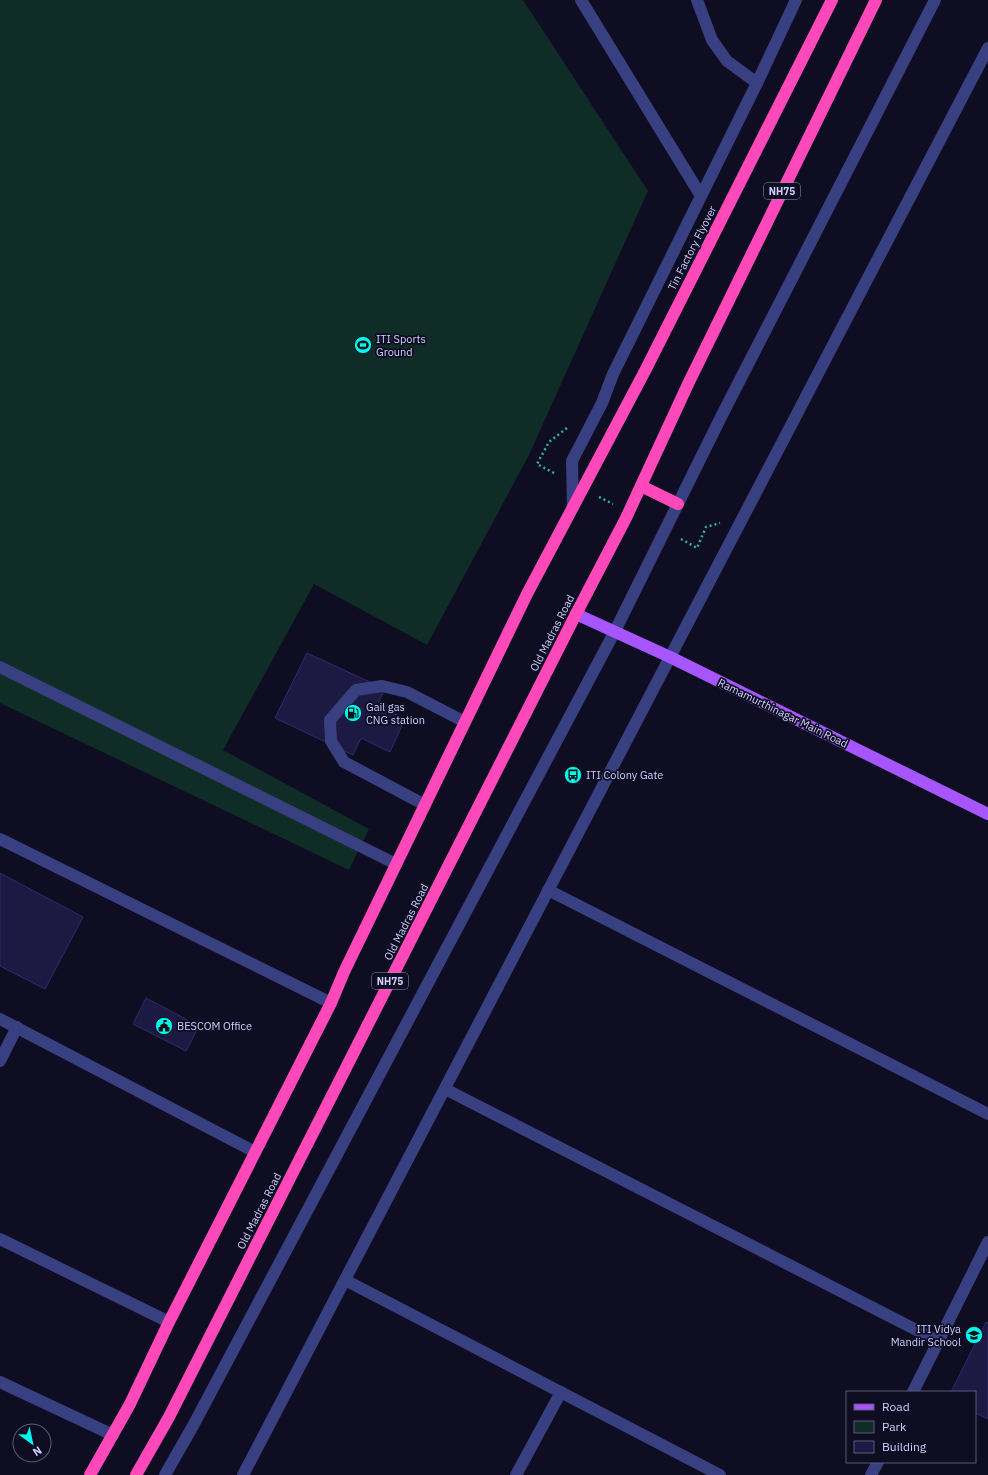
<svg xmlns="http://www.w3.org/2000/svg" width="988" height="1475" font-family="'IBM Plex Sans',sans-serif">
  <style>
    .green { fill: #102c27 }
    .building { fill: #1c1943; stroke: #2f2b6f }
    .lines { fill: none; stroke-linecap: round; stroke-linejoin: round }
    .path { stroke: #2eb498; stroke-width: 2.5; stroke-dasharray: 2 3; stroke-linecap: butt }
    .minor { stroke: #384081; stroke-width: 12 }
    .major { stroke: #a755ff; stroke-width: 12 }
    .highway { stroke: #ff49bb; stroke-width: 12 }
    .labels { text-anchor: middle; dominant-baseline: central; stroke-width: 3.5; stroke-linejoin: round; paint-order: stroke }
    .shield { fill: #0e0d22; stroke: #9496bd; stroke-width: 1 }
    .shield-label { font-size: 10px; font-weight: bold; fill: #ced0ff }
    .street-label { font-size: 11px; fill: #ced0ff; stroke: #0e0d22 }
    .poi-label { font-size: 11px; fill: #ced0ff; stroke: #0e0d22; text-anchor: start }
  </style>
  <rect width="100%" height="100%" fill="#0e0d22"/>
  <path class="green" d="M0,0H523L648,191L529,455L427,645L314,584L223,750L369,829L349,870L0,703Z"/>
  <g class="building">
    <path d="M307,653L385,689L377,705L405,719L390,752L361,738L353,755L275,718Z"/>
    <path d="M0,873L83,917L45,989L0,966Z"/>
    <path d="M146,998L199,1026L186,1051L133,1024Z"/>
    <path d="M986,1322L988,1323V1419L975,1413V1392H951Z"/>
  </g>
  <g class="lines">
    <g class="path">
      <path d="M554,473L537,464L549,442L567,428"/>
      <path d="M599,497L613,504"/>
      <path d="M681,539L697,548L706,527L720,523"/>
    </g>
    <g class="minor">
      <path d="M581,0L701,196"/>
      <path d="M697,0L712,40L727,61L757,83"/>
      <path d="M573,507L572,461L602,403L613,374L757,83L796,0"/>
      <path d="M0,667L396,864"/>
      <path d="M425,805L344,762L331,741L330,720L356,690L382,686L407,692L465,722"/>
      <path d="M0,839L331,1003"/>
      <path d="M548,890L988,1114"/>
      <path d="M0,1019L255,1152"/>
      <path d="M0,1061L17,1027"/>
      <path d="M445,1089L938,1341"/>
      <path d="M0,1239L169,1322"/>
      <path d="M345,1280L720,1475"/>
      <path d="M0,1382L113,1435"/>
      <path d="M913,1392L988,1242"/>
      <path d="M165,1475L194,1424L615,631L722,415L935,0"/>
      <path d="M243,1475L988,48"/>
      <path d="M516,1475L561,1392"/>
      <path d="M871,1475L878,1462"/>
    </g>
    <path class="major" d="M576,614L670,657L988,814"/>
    <g class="highway">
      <path d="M641,486L678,504"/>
      <path d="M90,1475L130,1404L169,1322L331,1003L344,972L527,594L646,369L832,0"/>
      <path d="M136,1475L169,1417L576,614L626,518L689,382L876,0"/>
    </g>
  </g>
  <defs>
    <symbol id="stadium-disc" viewBox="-11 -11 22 22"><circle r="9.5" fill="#00f9ee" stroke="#0e0d22"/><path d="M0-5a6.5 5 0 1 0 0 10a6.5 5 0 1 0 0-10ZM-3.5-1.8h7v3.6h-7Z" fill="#111"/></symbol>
    <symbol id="fuel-disc" viewBox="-11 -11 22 22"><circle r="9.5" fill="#00f9ee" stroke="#0e0d22"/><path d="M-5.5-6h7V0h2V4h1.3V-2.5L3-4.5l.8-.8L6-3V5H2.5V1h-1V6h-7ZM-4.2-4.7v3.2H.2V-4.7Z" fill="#111"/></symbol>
    <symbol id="bus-disc" viewBox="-11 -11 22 22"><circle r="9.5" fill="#00f9ee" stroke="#0e0d22"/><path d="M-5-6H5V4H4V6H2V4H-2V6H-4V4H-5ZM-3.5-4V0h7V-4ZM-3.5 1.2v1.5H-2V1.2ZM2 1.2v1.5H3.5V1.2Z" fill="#111"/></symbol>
    <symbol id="civic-disc" viewBox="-11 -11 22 22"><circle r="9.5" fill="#00f9ee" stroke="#0e0d22"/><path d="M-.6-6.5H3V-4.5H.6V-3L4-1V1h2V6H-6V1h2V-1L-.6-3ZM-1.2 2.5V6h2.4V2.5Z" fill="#111"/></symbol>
    <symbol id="school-disc" viewBox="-11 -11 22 22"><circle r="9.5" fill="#00f9ee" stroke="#0e0d22"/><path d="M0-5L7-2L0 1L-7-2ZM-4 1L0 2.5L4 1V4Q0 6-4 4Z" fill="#111"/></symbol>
  </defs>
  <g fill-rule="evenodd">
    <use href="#stadium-disc" x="353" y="335" width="20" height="20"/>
    <use href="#fuel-disc" x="343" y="703" width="20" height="20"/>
    <use href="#bus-disc" x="563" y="765" width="20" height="20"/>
    <use href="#civic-disc" x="154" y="1016" width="20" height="20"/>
    <use href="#school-disc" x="964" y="1325" width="20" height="20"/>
  </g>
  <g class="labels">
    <g class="shield">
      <rect x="764" y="183" width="36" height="16" rx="3"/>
      <rect x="372" y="973" width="36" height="16" rx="3"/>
    </g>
    <g class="shield-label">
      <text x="782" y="191">NH75</text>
      <text x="390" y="981">NH75</text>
    </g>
    <g class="street-label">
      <text transform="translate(692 248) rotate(-63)">Tin Factory Flyover</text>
      <text transform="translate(552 633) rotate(-63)">Old Madras Road</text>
      <text transform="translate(783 713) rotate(26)">Ramamurthinagar Main Road</text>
      <text transform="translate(406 922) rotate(-63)">Old Madras Road</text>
      <text transform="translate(259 1211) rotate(-63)">Old Madras Road</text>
    </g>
    <g class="poi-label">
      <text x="376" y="339">ITI Sports<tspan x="376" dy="13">Ground</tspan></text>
      <text x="366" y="707">Gail gas<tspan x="366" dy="13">CNG station</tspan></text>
      <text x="586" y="775">ITI Colony Gate</text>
      <text x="177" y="1026">BESCOM Office</text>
      <text x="961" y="1329" text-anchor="end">ITI Vidya<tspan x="961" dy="13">Mandir School</tspan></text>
    </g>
  </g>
  <rect x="846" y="1391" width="130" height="72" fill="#0e0d22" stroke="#5b5b7a"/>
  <rect x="854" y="1404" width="20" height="6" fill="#a755ff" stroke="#5b5b7a"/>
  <text x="882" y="1411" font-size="12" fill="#ced0ff">Road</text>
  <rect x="854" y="1421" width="20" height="12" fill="#102c27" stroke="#5b5b7a"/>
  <text x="882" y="1431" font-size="12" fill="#ced0ff">Park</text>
  <rect x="854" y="1441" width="20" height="12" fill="#1c1943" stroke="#5b5b7a"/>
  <text x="882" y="1451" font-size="12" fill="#ced0ff">Building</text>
  <g transform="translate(32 1443) rotate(147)"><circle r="19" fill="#0e0d22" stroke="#5b5b7a"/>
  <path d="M0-3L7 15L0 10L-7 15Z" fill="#00f9ee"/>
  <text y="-6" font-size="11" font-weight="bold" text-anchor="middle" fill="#ced0ff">N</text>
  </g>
</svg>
